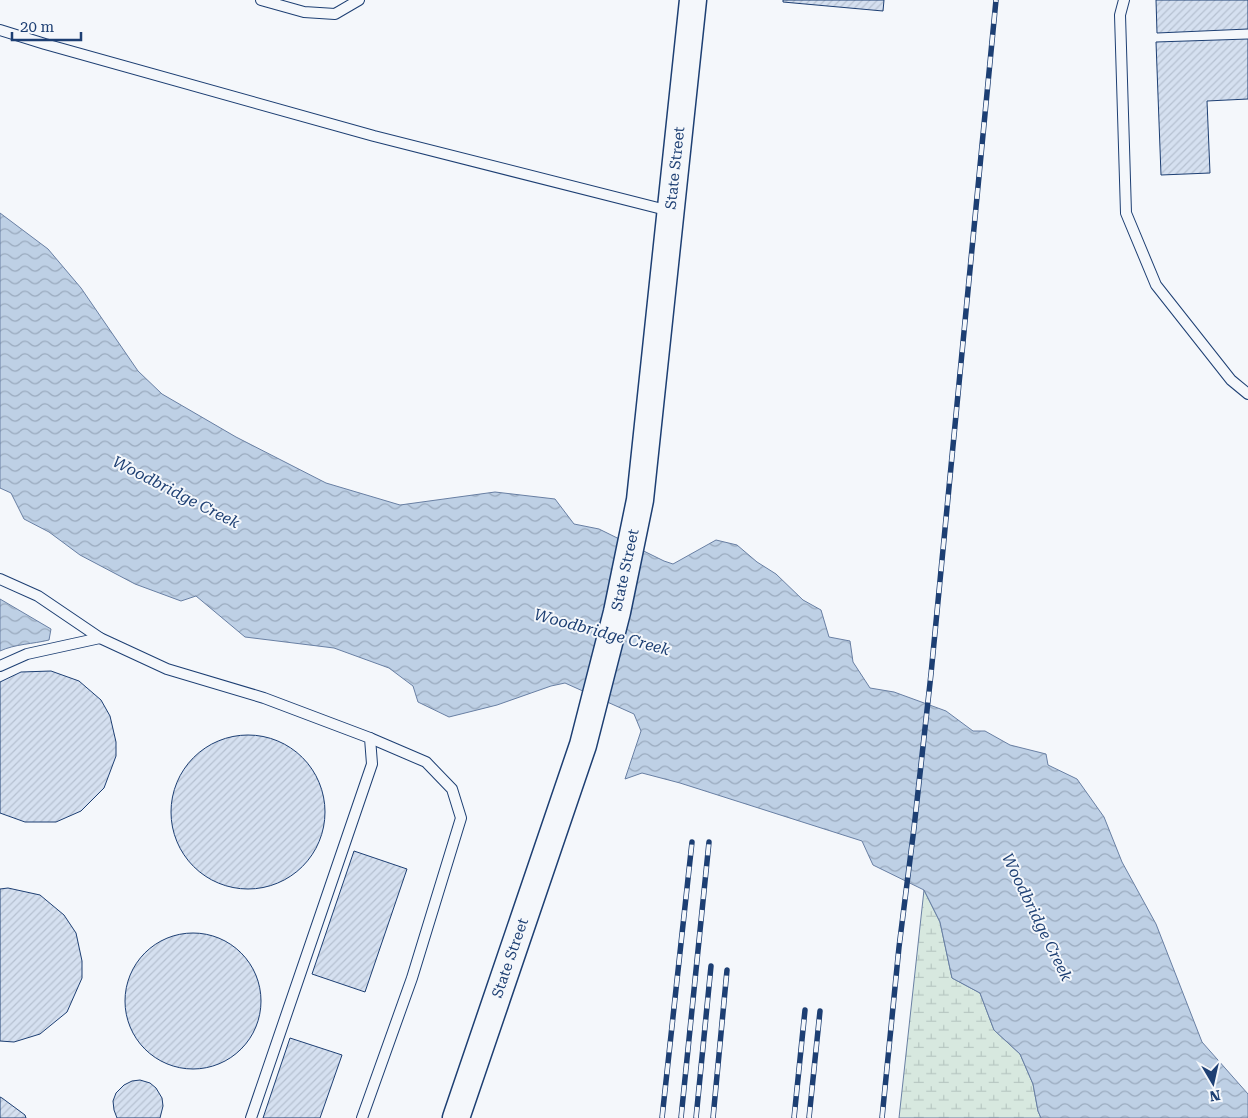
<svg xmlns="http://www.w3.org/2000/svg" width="1248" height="1118" font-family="'Roboto Serif',serif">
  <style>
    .wetland { fill: url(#wetland-marsh); stroke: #687fa3 }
    .water { fill: url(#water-waves); stroke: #687fa3 }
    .building { fill: url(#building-hatch); stroke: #1d3f73 }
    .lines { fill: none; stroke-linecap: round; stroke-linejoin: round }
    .service-casing { stroke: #1d3f73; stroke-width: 12 }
    .tertiary-casing { stroke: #1d3f73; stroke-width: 29 }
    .service { stroke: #f4f7fb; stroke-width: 10 }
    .tertiary { stroke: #f4f7fb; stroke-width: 26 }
    .rail-casing { stroke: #1d3f73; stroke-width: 5.5 }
    .rail { stroke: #f4f7fb; stroke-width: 4; stroke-dasharray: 11; stroke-linecap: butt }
    .labels { text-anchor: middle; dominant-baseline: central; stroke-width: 4; stroke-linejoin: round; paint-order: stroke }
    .street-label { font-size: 15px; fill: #1d3f73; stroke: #f4f7fb }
    .water-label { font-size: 16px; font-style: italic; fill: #1d3f73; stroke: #f4f7fb }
  </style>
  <defs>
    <pattern id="wetland-marsh" width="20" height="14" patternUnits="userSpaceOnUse" patternTransform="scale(1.25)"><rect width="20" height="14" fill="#d7e8df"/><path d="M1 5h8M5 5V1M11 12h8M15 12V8" fill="none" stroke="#b8c8c3"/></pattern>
    <pattern id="water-waves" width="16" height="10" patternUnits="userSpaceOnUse" patternTransform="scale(1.25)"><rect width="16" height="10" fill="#bed0e5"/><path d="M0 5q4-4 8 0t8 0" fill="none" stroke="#9aaabe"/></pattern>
    <pattern id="building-hatch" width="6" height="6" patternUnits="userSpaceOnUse" patternTransform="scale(1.25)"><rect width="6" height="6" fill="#d5e0f0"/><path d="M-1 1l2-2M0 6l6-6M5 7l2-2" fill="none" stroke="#b6c1d1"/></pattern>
  </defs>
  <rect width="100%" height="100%" fill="#f4f7fb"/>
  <path class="wetland" d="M924,890L940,922L952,978L980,993L994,1030L1020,1054L1033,1084L1038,1111L1041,1118H899Z"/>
  <g class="water">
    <path d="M0,213L48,249L81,288L138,371L162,394L236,437L326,483L400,505L495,492L555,499L574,524L599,529L664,561L673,564L716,540L737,545L757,562L776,574L803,600L821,610L829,637L850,641L853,662L870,688L894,692L946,711L973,731H985L1010,745L1046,754L1048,765L1077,779L1104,817L1122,862L1156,924L1202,1042L1248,1094V1118H1041L1038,1111L1033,1084L1020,1054L994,1030L980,993L952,978L940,922L924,890L873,865L862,841L680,783L642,773L625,779L641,731L634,714L565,683L551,686L497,705L449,717L418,702L413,686L389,668L334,648L245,637L196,596L181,601L135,584L80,555L49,532L24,519L11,493L0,488Z"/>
    <path d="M0,599L51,629L49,640C33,644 15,644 0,651Z"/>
  </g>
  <g class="building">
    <path d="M783,0H884L883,11L783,2Z"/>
    <path d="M1156,0H1248V29L1157,33Z"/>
    <path d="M1248,39V99L1207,101L1210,173L1161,175L1156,42Z"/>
    <path d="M51,671L79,681L101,700L110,716L116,742V756L104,788L81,811L56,822H25L0,813V682L21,672Z"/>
    <circle cx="248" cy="812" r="77"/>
    <path d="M354,851L407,869L365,992L312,974Z"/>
    <path d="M8,888L40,895L64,915L76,933L82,961V978L67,1012L40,1034L14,1042L0,1041V889Z"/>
    <circle cx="193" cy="1001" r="68"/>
    <path d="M290,1038L342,1055L320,1118H263Z"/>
    <path d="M140,1080L150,1083L156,1088L162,1098L163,1106L160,1118H117L114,1110L113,1101L116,1093L124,1085L132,1081Z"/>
    <path d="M0,1097L2,1098L25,1115L26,1118H0Z"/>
  </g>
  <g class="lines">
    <defs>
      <g id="service">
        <path d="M261,0L304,12L335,14L359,0"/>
        <path d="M1124,0L1120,15L1126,213L1156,285L1231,380L1248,394"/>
        <path d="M0,30L45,44L374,136L670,211"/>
        <path d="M0,579L38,596L100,638L167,669L264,698L370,738L372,764L251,1118"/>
        <path d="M0,666L27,654L100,638"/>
        <path d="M362,1118L412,978L461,818L452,789L426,762L370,738"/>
      </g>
      <path id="tertiary" d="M456,1118L583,745L617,612L640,500L693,0"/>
    </defs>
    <use href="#service" class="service-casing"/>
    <use href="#tertiary" class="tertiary-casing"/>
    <use href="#service" class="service"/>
    <use href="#tertiary" class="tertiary"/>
    <defs>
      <g id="rail">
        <path d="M662,1118L692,842"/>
        <path d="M681,1118L709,842"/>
        <path d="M696,1118L711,966"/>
        <path d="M713,1118L727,970"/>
        <path d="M794,1118L805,1010"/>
        <path d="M809,1118L820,1011"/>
        <path d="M882,1118L899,947L914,828L931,674L996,0"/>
      </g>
    </defs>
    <use href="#rail" class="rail-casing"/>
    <use href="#rail" class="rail"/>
  </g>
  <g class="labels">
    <g class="street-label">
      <text transform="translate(675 168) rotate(-84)">State Street</text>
      <text transform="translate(625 570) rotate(-78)">State Street</text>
      <text transform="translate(510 958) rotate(-71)">State Street</text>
    </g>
    <g class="water-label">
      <text transform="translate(176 492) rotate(27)">Woodbridge Creek</text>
      <text transform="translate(602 632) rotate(15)">Woodbridge Creek</text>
      <text transform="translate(1037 917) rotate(64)">Woodbridge Creek</text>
    </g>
  </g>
  <g transform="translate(1213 1083) rotate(171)" stroke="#f4f7fb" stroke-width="4" paint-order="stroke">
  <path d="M0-4L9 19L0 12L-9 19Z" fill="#1d3f73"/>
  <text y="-8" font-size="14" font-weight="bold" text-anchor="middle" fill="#1d3f73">N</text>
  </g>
  <path d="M12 32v8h69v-8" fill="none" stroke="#1d3f73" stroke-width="2.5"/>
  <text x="20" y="32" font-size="15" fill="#1d3f73" stroke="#f4f7fb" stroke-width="4" paint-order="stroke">20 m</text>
</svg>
